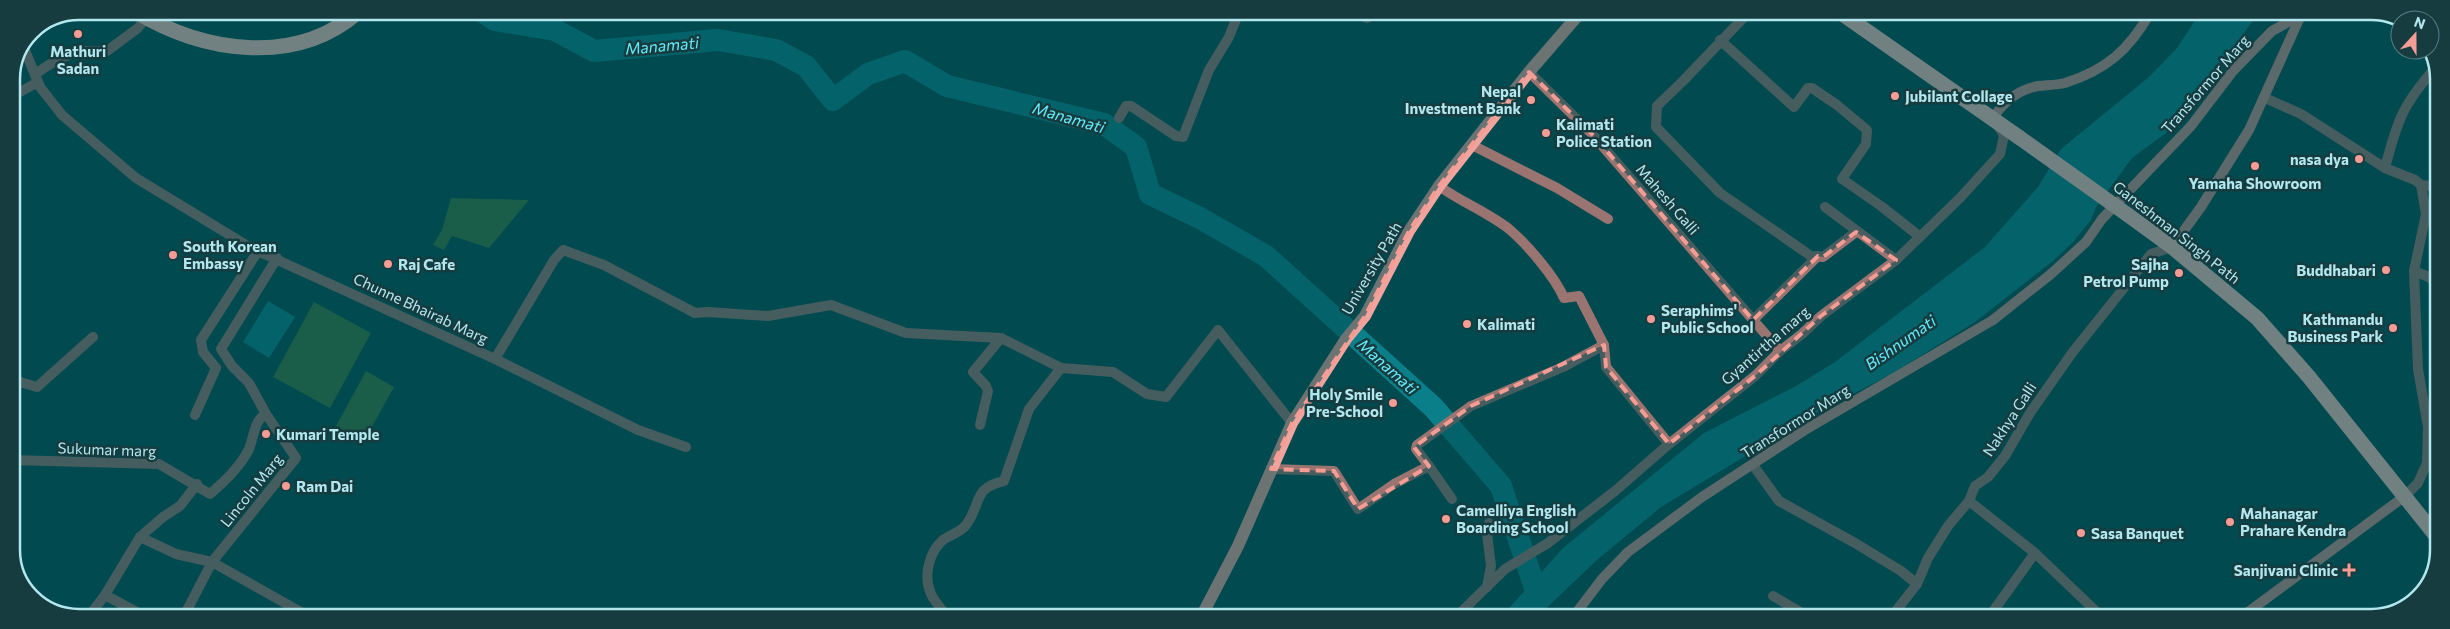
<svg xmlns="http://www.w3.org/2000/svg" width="2450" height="629" font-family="Commissioner,sans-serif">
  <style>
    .green { fill: #3a743e }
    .water { fill: #0b7f89 }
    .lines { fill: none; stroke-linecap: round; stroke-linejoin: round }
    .river { stroke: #0b7f89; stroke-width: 22 }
    .street { stroke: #997470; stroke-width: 10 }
    .secondary { stroke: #cb8f89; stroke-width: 10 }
    .primary { stroke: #f0a49d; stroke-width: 12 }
    .highway { stroke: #fbc3bd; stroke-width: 15 }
    .highway-bridge { stroke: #fbc3bd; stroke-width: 15 }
    .marked { fill: none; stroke: #f59c94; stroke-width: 4; stroke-dasharray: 10 6; stroke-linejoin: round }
    .poi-dot { fill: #f59c94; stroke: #163c40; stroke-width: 2 }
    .labels { text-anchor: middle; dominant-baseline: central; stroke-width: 5; stroke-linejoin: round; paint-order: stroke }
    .poi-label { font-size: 15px; font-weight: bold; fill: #b3e7ee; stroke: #163c40; text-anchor: start }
    .street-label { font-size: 15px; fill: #b3e7ee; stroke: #163c40 }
    .water-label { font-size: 16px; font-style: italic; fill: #68e9f8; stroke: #163c40 }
    .rim { fill: none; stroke: #b3e7ee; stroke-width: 2.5 }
  </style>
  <rect width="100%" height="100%" fill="#004a50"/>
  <g class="green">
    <path d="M451,198L529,200L489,248L452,236L444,250L433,245L442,230Z"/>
    <path d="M314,302L371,333L330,408L273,377Z"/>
    <path d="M366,371L394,387L364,441L336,426Z"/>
  </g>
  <g class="water">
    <path d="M2200,13H2258L2193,106L2166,133L2132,158L2096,207L2091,220L2073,242L2053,261L1975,322L1893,373L1815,414L1661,507L1597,560L1537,617H1501L1563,548L1704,433L1796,386L1835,362L1985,247L2038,187L2061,149L2149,77L2177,48Z"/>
    <path d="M268,301L295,317L269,358L243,342Z"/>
  </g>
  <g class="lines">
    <path class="river" d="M483,12L495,20L555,30L594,51L718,40L776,50L806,66L833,100L868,74L905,61L947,86L1104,124L1136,147L1150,194L1200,218L1266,256L1433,407L1501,486L1537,594"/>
    <g class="street">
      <path d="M1342,12L1355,13L1367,18L1369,12"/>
      <path d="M1748,13L1683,81L1657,106L1656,127L1720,193L1811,256L1823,257L1856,232"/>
      <path d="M1720,40L1794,107L1808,88H1812L1837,105L1867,130L1866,144L1842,179L1881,206L1919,236"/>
      <path d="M24,48L40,87L62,115L136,178L251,248L495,359L638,430L686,447"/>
      <path d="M2436,67C2403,104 2397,121 2385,168L2415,180L2421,185L2438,187"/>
      <path d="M1529,72L1592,134L1780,351"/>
      <path d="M35,74L55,61L78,51H107L138,28L146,18"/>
      <path d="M11,97L38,82L40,87"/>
      <path d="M2265,98L2301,114L2385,168"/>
      <path d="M1119,118L1126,106H1131L1176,136L1183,137L1209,70L1229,37L1239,12"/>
      <path d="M1472,145L1557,188L1608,219"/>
      <path d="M1439,186C1461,202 1487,212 1509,229C1527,244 1555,277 1564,298L1579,296L1604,345L1606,367L1669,444"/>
      <path d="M1825,207L1896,260"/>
      <path d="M2414,271L2429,277L2438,285"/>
      <path d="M1753,320L1818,256"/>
      <path d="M495,359L554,260L563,250L604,265L695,313L707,312L768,316L831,305L906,333L1001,338L1061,368L1113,372L1147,394L1166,397L1218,330L1292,423"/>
      <path d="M11,375L20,382L37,387L93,337"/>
      <path d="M195,415L216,368L203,352L201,340L258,251"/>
      <path d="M980,425L988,391L986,386L973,372L1001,338"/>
      <path d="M11,460L159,464L210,494C225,481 240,467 249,449C254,437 254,420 266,414"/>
      <path d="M1753,465L1779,501L1855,543L1901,571L1917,584L1895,612L1888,617"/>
      <path d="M1429,466L1452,499"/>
      <path d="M1271,469L1334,471L1358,509L1394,484L1429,466L1416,449L1417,445L1471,406L1563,367L1604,345"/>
      <path d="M2405,496L2418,483L2427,463L2428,427L2418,369L2414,271L2426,214L2421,185"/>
      <path d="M1969,501L2035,553L2102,617"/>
      <path d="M140,537L176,554L212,562L308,616"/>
      <path d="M1917,584L1928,558L1948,526L1969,501L1975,486L1988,477L2005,456L2030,413L2072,353L2151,254L2172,247"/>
      <path d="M1487,587L1491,566L1487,534L1489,523"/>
      <path d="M105,595L144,616"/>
      <path d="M1773,596L1809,617"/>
      <path d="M89,616L105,595L140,537L163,517L180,506L197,484"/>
      <path d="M184,616L212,562L296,458L266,414L249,383L232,366L221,349L277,258"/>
      <path d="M946,616C942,609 934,601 931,594C923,576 929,552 943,540C950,535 961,532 966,525C982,504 972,488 1004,481L1029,409L1061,368"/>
      <path d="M1456,617L1505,569L1548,543L1615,491L1669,444L1755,376L1780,351L1802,334L1821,316L1896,260L1960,198L2000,154L2004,135L1998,126"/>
      <path d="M1989,617L2035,553"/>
    </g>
    <g class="secondary">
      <path d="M1992,119C2004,102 2017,90 2038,86C2047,85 2057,85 2065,83C2106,70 2129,50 2150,13"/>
      <path d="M2172,247L2201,207L2249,130L2301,15"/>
      <path d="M1573,617L1602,579L1628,552L1702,497L1805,430L1993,320L2051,274L2086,242L2102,219L2191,126L2233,71L2272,31L2301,15"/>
      <path d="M2240,618L2405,496"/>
    </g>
    <path class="primary" d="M1201,617L1238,546L1292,423L1346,339L1365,316L1409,231L1439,186L1529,72L1580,13"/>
    <g class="highway">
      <path d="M135,11C202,52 295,67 358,12"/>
      <path d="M1841,13L2020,138"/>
      <path d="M2128,215L2172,247L2257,318L2309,377L2437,537"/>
    </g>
    <path class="highway-bridge" d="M2020,138L2128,215"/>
  </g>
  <path d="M0 0H2450V629H0ZM1529,72L1592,134L1753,320L1818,256L1823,257L1856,232L1896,260L1821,316L1755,376L1669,444L1606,367L1604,345L1471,406L1414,447L1429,466L1358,509L1334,471L1271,469L1292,423L1365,316L1409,231L1439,186Z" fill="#004a50" fill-opacity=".55" fill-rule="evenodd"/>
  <path class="marked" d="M1529,72L1592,134L1753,320L1818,256L1823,257L1856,232L1896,260L1821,316L1755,376L1669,444L1606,367L1604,345L1471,406L1414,447L1429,466L1358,509L1334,471L1271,469L1292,423L1365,316L1409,231L1439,186Z"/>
  <g class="poi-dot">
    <circle cx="78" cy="34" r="5"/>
    <circle cx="1895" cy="96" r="5"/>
    <circle cx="1531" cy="100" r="5"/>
    <circle cx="1546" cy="133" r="5"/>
    <circle cx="2359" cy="159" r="5"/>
    <circle cx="2255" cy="166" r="5"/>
    <circle cx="173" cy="255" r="5"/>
    <circle cx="388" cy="264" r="5"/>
    <circle cx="2386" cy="270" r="5"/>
    <circle cx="2179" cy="273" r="5"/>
    <circle cx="1651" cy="319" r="5"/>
    <circle cx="1467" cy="324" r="5"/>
    <circle cx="2393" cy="328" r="5"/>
    <circle cx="1393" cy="403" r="5"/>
    <circle cx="266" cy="434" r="5"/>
    <circle cx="286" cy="486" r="5"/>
    <circle cx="1446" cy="519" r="5"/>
    <circle cx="2230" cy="522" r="5"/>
    <circle cx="2081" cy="533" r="5"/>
    <path d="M2346.5 562.5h5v5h5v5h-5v5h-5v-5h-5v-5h5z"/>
  </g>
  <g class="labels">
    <g class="poi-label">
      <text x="78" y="51" text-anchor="middle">Mathuri<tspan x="78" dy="17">Sadan</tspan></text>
      <text x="1521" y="91" text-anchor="end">Nepal<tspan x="1521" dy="17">Investment Bank</tspan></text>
      <text x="1905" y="96">Jubilant Collage</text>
      <text x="1556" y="124">Kalimati<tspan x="1556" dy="17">Police Station</tspan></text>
      <text x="2349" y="159" text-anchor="end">nasa dya</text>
      <text x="2255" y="183" text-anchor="middle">Yamaha Showroom</text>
      <text x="183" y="246">South Korean<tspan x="183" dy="17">Embassy</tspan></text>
      <text x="398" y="264">Raj Cafe</text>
      <text x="2169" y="264" text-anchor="end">Sajha<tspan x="2169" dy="17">Petrol Pump</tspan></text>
      <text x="2376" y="270" text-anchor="end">Buddhabari</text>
      <text x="1661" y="310">Seraphims'<tspan x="1661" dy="17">Public School</tspan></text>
      <text x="2383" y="319" text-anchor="end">Kathmandu<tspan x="2383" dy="17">Business Park</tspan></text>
      <text x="1477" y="324">Kalimati</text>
      <text x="1383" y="394" text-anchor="end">Holy Smile<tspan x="1383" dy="17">Pre-School</tspan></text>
      <text x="276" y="434">Kumari Temple</text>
      <text x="296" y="486">Ram Dai</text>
      <text x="1456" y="510">Camelliya English<tspan x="1456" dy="17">Boarding School</tspan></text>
      <text x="2240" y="513">Mahanagar<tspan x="2240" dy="17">Prahare Kendra</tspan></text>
      <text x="2091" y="533">Sasa Banquet</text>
      <text x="2338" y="570" text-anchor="end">Sanjivani Clinic</text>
    </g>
    <g class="street-label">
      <text transform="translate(2205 84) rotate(-49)">Transformor Marg</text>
      <text transform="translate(1668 199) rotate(49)">Mahesh Galli</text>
      <text transform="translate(2177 232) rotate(38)">Ganeshman Singh Path</text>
      <text transform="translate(1371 268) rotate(-60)">University Path</text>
      <text transform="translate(421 308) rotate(25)">Chunne Bhairab Marg</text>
      <text transform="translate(1765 345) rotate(-41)">Gyantirtha marg</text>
      <text transform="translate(2009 419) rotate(-57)">Nakhya Galli</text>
      <text transform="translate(1795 421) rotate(-32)">Transformor Marg</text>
      <text transform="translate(107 449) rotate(2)">Sukumar marg</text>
      <text transform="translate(251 490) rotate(-51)">Lincoln Marg</text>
    </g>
    <g class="water-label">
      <text transform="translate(662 45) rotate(-5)">Manamati</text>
      <text transform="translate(1069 117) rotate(16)">Manamati</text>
      <text transform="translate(1900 342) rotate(-35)">Bishnumati</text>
      <text transform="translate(1388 366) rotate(42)">Manamati</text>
    </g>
  </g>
  <path d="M0 0H2450V629H0ZM79 20H2371A59 59 0 0 1 2430 79V550A59 59 0 0 1 2371 609H79A59 59 0 0 1 20 550V79A59 59 0 0 1 79 20Z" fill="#163c40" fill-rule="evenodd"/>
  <path class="rim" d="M79 20H2371A59 59 0 0 1 2430 79V550A59 59 0 0 1 2371 609H79A59 59 0 0 1 20 550V79A59 59 0 0 1 79 20Z"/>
  <g transform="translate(2415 35) rotate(21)"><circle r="24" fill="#163c40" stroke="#558086"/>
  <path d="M0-4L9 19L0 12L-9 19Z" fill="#f59c94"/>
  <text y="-8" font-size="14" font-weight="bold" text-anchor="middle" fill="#b3e7ee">N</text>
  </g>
</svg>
